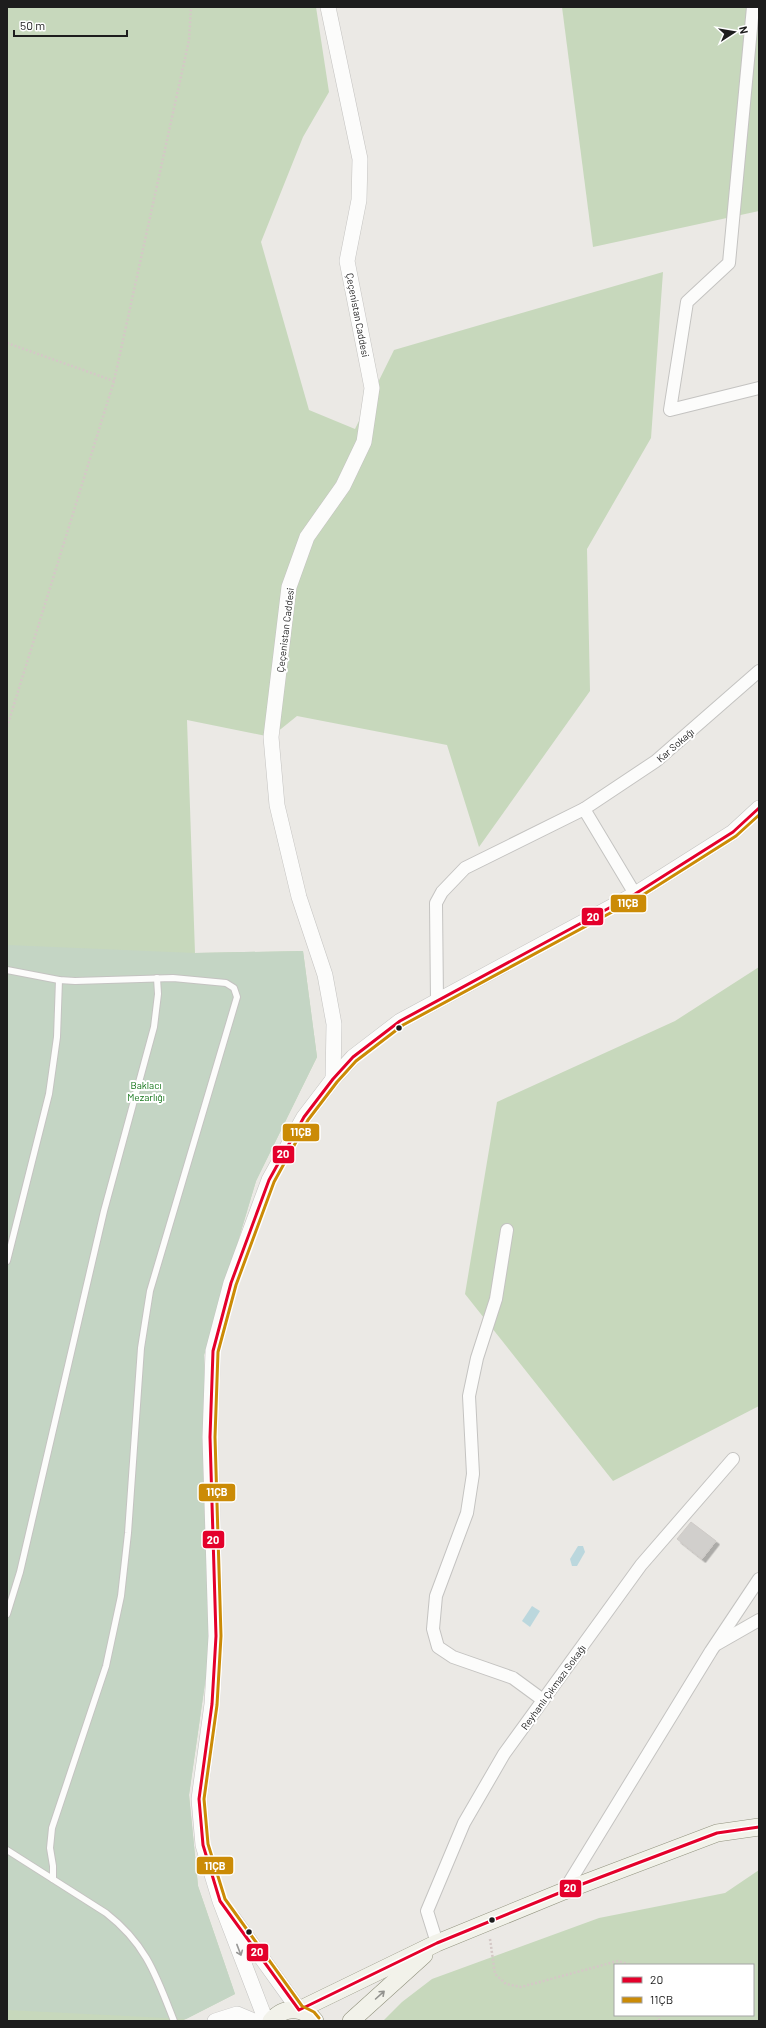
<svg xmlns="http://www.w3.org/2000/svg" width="766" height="2028" font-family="Barlow,sans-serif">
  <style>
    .forest { fill: #c7d8bc; fill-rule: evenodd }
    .cemetery { fill: #c4d5c4 }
    .water { fill: #bbd7dd }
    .building { fill: #d1cfcc; stroke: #cecac7; filter: url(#shadow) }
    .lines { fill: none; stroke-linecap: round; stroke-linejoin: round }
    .service-casing { stroke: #c4c3c1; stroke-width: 8 }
    .minor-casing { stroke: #c4c3c1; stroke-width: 14 }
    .tertiary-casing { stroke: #c4c3c1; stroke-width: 16 }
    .secondary-casing { stroke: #92937f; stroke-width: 18 }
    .path { stroke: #d4c8c6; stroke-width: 2.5; stroke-dasharray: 2 2; stroke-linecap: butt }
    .service { stroke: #fcfcfb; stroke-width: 6 }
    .minor { stroke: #fcfcfb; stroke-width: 12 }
    .tertiary { stroke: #fcfcfb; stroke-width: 15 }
    .secondary { stroke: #f2f2ea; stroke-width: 17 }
    .bus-1-casing { stroke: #fff; stroke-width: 6 }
    .bus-2-casing { stroke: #fff; stroke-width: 6 }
    .bus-1 { stroke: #e4002b; stroke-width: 3 }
    .bus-2 { stroke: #cb8b06; stroke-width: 3 }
    .oneway { stroke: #989897 }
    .oneway2 { stroke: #92928e }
    .bus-dot { fill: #1d1d1d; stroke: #fff; stroke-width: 1.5 }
    .labels { text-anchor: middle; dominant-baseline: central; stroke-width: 4; stroke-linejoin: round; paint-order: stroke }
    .street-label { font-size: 10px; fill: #1d1d1d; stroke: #fff }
    .park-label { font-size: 10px; fill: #127417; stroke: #fff }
    .line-badge { stroke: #fff; stroke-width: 1.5 }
    .badge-label { font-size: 11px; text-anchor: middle; font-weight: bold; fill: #fff }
  </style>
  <defs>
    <filter id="shadow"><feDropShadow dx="3.5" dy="3.5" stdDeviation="0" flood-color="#0004"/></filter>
  </defs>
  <rect width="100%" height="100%" fill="#ebe9e5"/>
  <g class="forest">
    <path d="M7,7H316L329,92L303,137L261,242L309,410L355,429L394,350L663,272L651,438L587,549L590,691L479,847L447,745L297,716L271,737L187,720L195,953L303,951L317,1057L256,1181L204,1355L211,1641L189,1795L198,1886L235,1994L182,2021H7Z"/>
    <path d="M562,7H759V211L593,247Z"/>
    <path d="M759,967V1406L613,1481L465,1294L497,1102L675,1021Z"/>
    <path d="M759,1870V2021H383L402,2002L432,1979L599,1918L725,1893ZM615,1965H753V2015H615Z"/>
  </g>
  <path class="cemetery" d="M7,945L195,953L303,951L317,1057L256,1181L204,1355L211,1641L189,1795L198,1886L235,1994L186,2019L7,2010Z"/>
  <g class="water">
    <path d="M578,1546H583L585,1552L577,1566H572L570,1559Z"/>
    <path d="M532,1606L540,1611L530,1627L522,1621Z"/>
  </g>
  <path class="building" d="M691,1522L716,1541L702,1559L677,1539Z"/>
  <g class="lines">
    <defs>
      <g id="service">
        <path d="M7,970L59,980L75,981L173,978L226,983L234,988L237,997L150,1291L141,1348L128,1533L121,1596L106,1666L52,1828L50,1848L53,1866V1879"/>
        <path d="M7,1261L49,1094L57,1037L59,980"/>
        <path d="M7,1614L20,1572L104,1211L154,1027L158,994L157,978"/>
        <path d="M7,1850L106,1913C146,1944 156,1975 174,2021"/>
      </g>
      <g id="minor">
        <path d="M753,7L729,263L687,302L670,410L759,388"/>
        <path d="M584,809L656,761L759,671"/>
        <path d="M437,1001L436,903L442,892L465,868L584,809L635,894"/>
        <path d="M507,1230L496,1299L477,1358L469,1396L473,1474L467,1513L436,1596L433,1629L438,1647L453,1657L513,1678L543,1700"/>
        <path d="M717,1644L759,1620"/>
        <path d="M564,1891L711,1651L759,1579"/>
        <path d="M437,1943L427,1911L464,1823L504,1754L641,1565L733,1459"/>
      </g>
      <g id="tertiary">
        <path d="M328,7L360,159L359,200L347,261L372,388L364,442L343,486L307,537L289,587L271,737L277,805L299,897L325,975L334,1024L333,1079"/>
        <path d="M233,1918L299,2010"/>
        <path d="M215,2021L237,2014L254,2021"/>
        <path d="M266,2021L220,1901L203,1845L199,1799L212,1704L216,1636L210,1437L213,1351L231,1283L269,1180L304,1117L333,1079L353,1057L400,1021L635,894L733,832L759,808"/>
      </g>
      <g id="secondary">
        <path d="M299,2010L437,1943L564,1891L717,1833L759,1827"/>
        <path d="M271,2021C284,2006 303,2006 315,2021"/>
        <path d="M351,2021L424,1955"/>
      </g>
    </defs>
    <use href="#service" class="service-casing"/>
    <use href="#minor" class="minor-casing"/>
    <use href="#tertiary" class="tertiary-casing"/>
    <use href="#secondary" class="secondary-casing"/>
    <g class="path">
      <path d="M7,343L114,381"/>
      <path d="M7,727L114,381L189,40L191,7"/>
      <path d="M490,1939L495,1974L506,1984L521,1987L618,1961L631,1965"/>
      <path d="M657,2015L660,2021"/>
    </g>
    <use href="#service" class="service"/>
    <use href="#minor" class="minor"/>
    <use href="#tertiary" class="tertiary"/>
    <use href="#secondary" class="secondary"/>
    <defs>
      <path id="bus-1" d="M759,808L733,832L635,894L400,1021L353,1057L333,1079L304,1117L269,1180L231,1283L213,1351L210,1437L216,1636L212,1704L199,1799L203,1845L220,1901L299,2010L437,1943L564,1891L717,1833L759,1827"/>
      <path id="bus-2" d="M319,2018L314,2012L302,2006L225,1899L208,1844L204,1799L217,1705L221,1636L215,1437L218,1352L236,1285L274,1182L308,1120L337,1082L356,1061L403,1025L638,898L736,836L759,815"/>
    </defs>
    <use href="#bus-1" class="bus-1-casing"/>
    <use href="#bus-2" class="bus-2-casing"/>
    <use href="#bus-1" class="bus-1"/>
    <use href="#bus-2" class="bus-2"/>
  </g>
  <defs><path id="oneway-shaft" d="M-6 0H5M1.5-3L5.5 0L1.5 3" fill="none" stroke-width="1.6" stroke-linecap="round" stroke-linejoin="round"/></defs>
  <use class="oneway" href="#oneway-shaft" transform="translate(239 1950) rotate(69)"/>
  <use class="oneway2" href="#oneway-shaft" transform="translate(380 1995) rotate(-42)"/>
  <g class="bus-dot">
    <circle cx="399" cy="1028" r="3.5"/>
    <circle cx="492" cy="1920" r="3.5"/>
    <circle cx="249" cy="1932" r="3.5"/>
  </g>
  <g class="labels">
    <g class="street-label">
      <text transform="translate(358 315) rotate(79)">Çeçenistan Caddesi</text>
      <text transform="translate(285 630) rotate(-83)">Çeçenistan Caddesi</text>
      <text transform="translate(675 745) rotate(-41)">Kar Sokağı</text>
      <text transform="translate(553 1687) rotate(-54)">Reyhanlı Çıkmazı Sokağı</text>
    </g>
    <g class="park-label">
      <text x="146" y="1085">Baklacı<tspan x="146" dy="12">Mezarlığı</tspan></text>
    </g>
  </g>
  <g class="line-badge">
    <rect x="610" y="894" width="37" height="19" rx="4" fill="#cb8b06"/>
    <rect x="581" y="907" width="23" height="19" rx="4" fill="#e4002b"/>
    <rect x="282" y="1123" width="38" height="19" rx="4" fill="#cb8b06"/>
    <rect x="272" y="1145" width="23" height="19" rx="4" fill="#e4002b"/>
    <rect x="198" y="1483" width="38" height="19" rx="4" fill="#cb8b06"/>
    <rect x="202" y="1530" width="23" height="19" rx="4" fill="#e4002b"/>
    <rect x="196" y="1856" width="38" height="19" rx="4" fill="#cb8b06"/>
    <rect x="559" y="1879" width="23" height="19" rx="4" fill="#e4002b"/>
    <rect x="246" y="1943" width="23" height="19" rx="4" fill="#e4002b"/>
  </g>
  <g class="badge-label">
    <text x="628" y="907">11ÇB</text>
    <text x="593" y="921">20</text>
    <text x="301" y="1136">11ÇB</text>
    <text x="283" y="1158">20</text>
    <text x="217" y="1496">11ÇB</text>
    <text x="213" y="1544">20</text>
    <text x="215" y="1870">11ÇB</text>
    <text x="570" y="1892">20</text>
    <text x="257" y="1956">20</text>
  </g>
  <rect width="766" height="2028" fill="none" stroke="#1d1d1d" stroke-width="16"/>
  <rect x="614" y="1964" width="140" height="52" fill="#ffffff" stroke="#a5a5a5"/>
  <rect x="622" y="1977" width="20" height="6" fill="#e4002b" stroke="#a5a5a5"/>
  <text x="650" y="1984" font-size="12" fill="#1d1d1d">20</text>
  <rect x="622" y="1997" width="20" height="6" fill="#cb8b06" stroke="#a5a5a5"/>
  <text x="650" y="2004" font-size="12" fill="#1d1d1d">11ÇB</text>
  <g transform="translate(734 32) rotate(78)" stroke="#ffffff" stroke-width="3" paint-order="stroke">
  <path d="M0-3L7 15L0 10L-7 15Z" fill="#1d1d1d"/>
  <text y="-6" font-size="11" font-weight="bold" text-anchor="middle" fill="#1d1d1d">N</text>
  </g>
  <path d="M14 30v6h113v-6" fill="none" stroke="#1d1d1d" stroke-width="2"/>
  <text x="20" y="30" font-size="12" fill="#1d1d1d" stroke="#ffffff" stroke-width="3" paint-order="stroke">50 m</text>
</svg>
